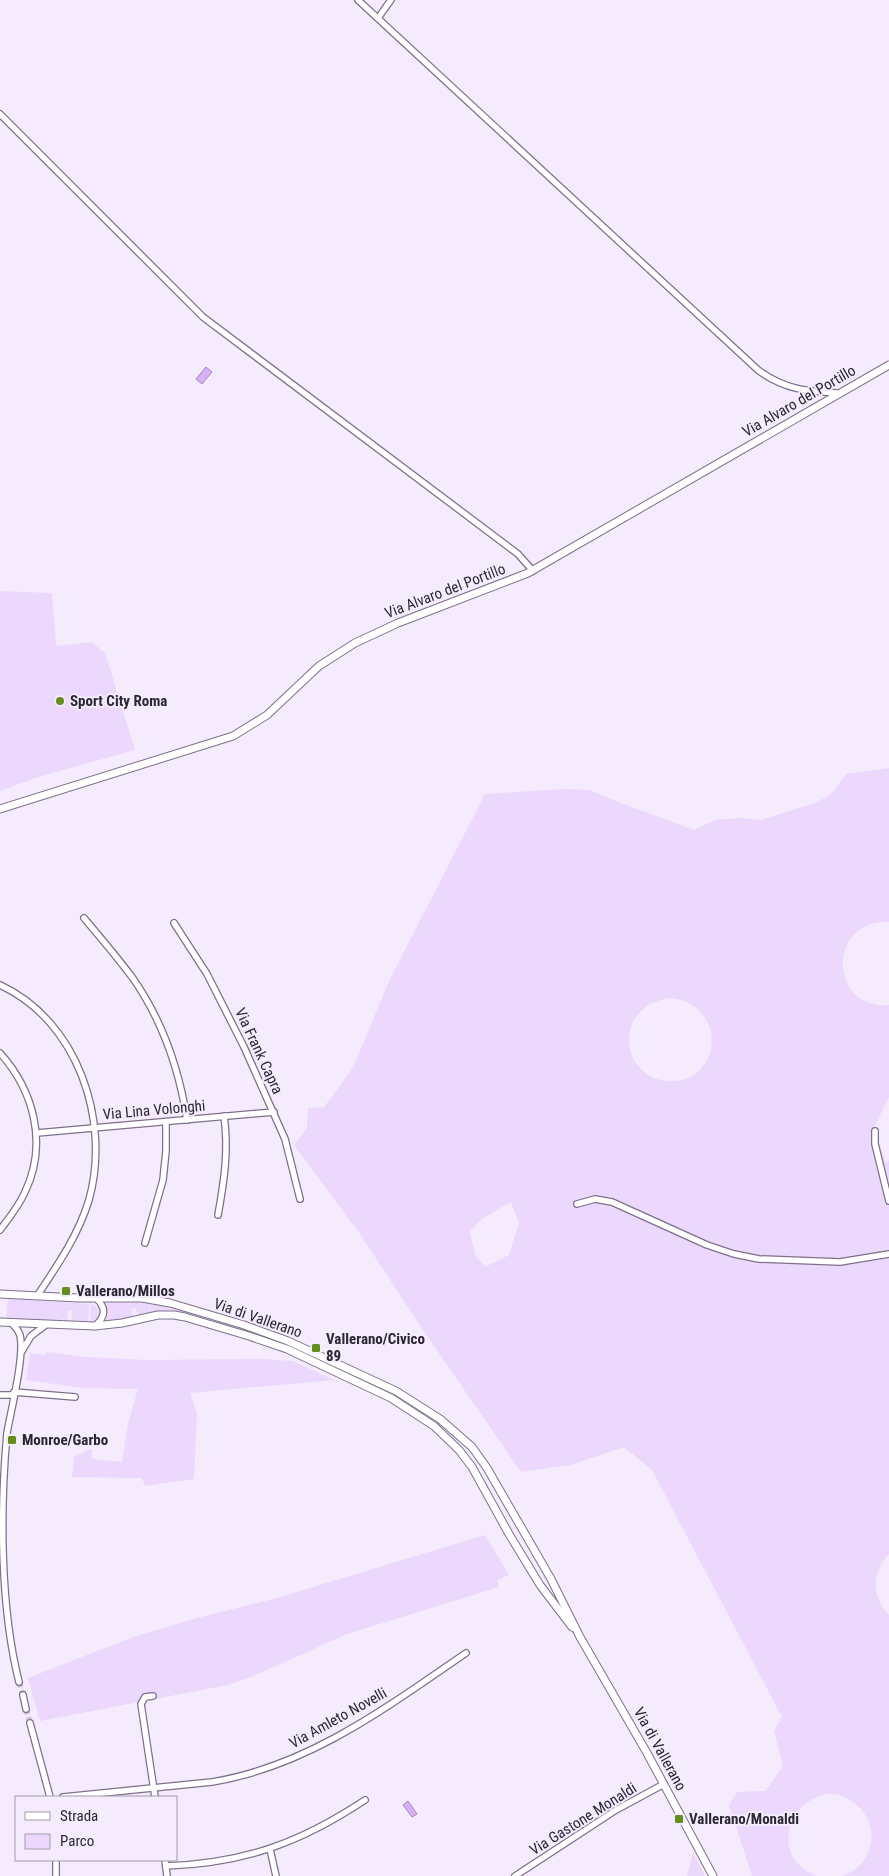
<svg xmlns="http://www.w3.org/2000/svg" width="889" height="1876" font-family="'Roboto Condensed',sans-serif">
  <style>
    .green { fill: #ebd8fc; fill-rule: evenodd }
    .water { fill: #d6b1f6; stroke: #a387bb }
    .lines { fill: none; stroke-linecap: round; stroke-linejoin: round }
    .minor-tunnel { stroke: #ccc4d4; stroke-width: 5.5; stroke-dasharray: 5.5 3; stroke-linecap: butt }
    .minor-casing { stroke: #7e708a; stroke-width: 8 }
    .tertiary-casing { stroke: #7e708a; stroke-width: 9 }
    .minor { stroke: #fff; stroke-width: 5.5 }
    .tertiary { stroke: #fff; stroke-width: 7 }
    .poi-dot { fill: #638e1e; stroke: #f4ebfd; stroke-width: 2 }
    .labels { text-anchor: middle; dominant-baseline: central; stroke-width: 4; stroke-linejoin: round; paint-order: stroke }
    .street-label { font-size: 15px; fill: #2c2631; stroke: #f4ebfd }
    .poi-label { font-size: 15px; font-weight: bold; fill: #2c2631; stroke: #f4ebfd; text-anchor: start }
  </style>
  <rect width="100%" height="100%" fill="#f4ebfd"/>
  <g class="green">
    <path d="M0,591L52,593L56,646L91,642L105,653L135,750L38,777L0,791Z"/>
    <path d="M889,768V922C826,919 829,1010 889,1005V1097L874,1127L886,1163L889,1160V1554C871,1572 872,1598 889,1615V1876H843C858,1870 869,1858 871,1842C873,1829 868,1816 859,1807C814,1761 751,1849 817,1876H752L729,1805L737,1792L765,1791L783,1766L774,1731L782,1717L652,1470L624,1447L570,1465L521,1472L425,1333L360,1234L294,1145L307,1128L308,1108L324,1107L353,1068L389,981L485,794L565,789L590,790L613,800L694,830L715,820L740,818L760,820L818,802L832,793L846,774ZM669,998C729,1002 723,1085 668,1081C658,1081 648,1076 641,1069C631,1059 627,1044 630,1030C635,1011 651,1001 669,998ZM511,1202L519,1223L509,1255L485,1267L475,1255L470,1231L480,1220Z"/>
    <path d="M8,1299L89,1304L88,1321H72V1311L68,1310L67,1321L6,1318Z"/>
    <path d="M105,1302L149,1303L185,1311L184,1313L163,1311L138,1316L136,1308H131L133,1317L105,1322L108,1314Z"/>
    <path d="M91,1303L99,1308L100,1314L96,1320L90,1323Z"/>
    <path d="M47,1352L86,1357L146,1360L263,1359L293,1361L334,1380L190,1393L197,1413L194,1479L145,1486L142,1478L72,1477L74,1457L89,1449L92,1450V1459L122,1462L128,1424L138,1389L82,1388L26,1380L30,1353L46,1355Z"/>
    <path d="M485,1535L509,1575L497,1580L499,1587L347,1634L251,1677L228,1685L40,1721L28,1678L133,1637L197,1618L277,1598Z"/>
    <path d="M693,1853L705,1876H687Z"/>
  </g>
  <g class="water">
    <path d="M206,367L212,372L202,384L196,379Z"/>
    <path d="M408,1801L417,1814L412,1817L403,1805Z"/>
  </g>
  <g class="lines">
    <g class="minor-tunnel">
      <path d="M19,1682L23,1695"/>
      <path d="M26,1709L30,1723"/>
    </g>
    <defs>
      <g id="minor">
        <path d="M358,0L758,370C785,390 807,391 839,393"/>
        <path d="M378,18L391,0"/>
        <path d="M0,114L203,317L518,554L533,571"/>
        <path d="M84,918C100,937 117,957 132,977C163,1021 179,1068 187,1120"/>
        <path d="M174,923L207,974L244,1047L285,1139L300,1199"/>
        <path d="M0,985C78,1021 111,1121 89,1200C78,1236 57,1266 37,1296"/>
        <path d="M0,1053C34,1091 48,1144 25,1192C19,1206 9,1218 0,1230"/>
        <path d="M875,1131V1144L889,1201"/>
        <path d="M37,1133L274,1112"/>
        <path d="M577,1204L595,1199L612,1202L707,1245L734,1254L759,1259L840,1262L889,1254"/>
        <path d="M218,1215C224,1182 229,1150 224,1116"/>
        <path d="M145,1243L163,1180L166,1151V1122"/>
        <path d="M11,1323C15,1326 18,1330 20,1335C25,1355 11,1410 7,1433C0,1510 0,1606 19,1682"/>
        <path d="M95,1326C105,1317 107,1309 97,1299"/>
        <path d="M22,1351L31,1336L47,1324"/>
        <path d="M14,1392L75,1397"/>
        <path d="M0,1395H13"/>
        <path d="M23,1695L26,1709"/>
        <path d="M153,1696L145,1697L141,1704L155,1797"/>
        <path d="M30,1723L50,1797"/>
        <path d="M63,1797L212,1782C309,1766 387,1707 466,1653"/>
        <path d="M270,1849L276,1876"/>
        <path d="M165,1860L167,1876"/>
        <path d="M166,1866C245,1863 300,1843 365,1800"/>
        <path d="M56,1876V1860"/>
        <path d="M515,1876L616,1810L664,1784"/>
      </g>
      <g id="tertiary">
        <path d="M0,809L233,736L267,715L319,666L355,643L398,623L528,573L889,365"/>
        <path d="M0,1294L78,1298H142L170,1303L244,1325L288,1341L396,1391L440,1419L472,1447L487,1468L551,1579L580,1637L647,1753L713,1876"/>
        <path d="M0,1322L95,1326L122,1323L158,1315H174L185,1317L249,1336L287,1349L391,1398L434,1426L459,1450L472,1467L509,1534L540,1585L572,1627"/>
      </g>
    </defs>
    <use href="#minor" class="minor-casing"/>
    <use href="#tertiary" class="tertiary-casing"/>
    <use href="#minor" class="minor"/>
    <use href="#tertiary" class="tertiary"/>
  </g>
  <g class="poi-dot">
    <circle cx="60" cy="701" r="5"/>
    <rect x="61" y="1286" width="10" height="10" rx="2.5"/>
    <rect x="311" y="1343" width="10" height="10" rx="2.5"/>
    <rect x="7" y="1435" width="10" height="10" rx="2.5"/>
    <rect x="674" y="1814" width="10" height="10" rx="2.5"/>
  </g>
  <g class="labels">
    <g class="street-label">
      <text transform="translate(799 401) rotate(-30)">Via Alvaro del Portillo</text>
      <text transform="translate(445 591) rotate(-21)">Via Alvaro del Portillo</text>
      <text transform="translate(259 1051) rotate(65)">Via Frank Capra</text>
      <text transform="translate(154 1110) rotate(-5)">Via Lina Volonghi</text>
      <text transform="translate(258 1318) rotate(19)">Via di Vallerano</text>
      <text transform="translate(338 1718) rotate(-29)">Via Amleto Novelli</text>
      <text transform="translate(660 1749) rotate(61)">Via di Vallerano</text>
      <text transform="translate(583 1819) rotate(-32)">Via Gastone Monaldi</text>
    </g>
    <g class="poi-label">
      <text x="70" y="701">Sport City Roma</text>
      <text x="76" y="1291">Vallerano/Millos</text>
      <text x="326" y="1339">Vallerano/Civico<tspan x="326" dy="17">89</tspan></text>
      <text x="22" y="1440">Monroe/Garbo</text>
      <text x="689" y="1819">Vallerano/Monaldi</text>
    </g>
  </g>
  <rect x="15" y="1796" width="162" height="65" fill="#f4ebfd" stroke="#a49cab"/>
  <rect x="25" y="1812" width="25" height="8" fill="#ffffff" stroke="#a49cab"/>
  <text x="60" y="1821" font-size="15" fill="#2c2631">Strada</text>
  <rect x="25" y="1834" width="25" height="15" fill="#ebd8fc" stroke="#a49cab"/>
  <text x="60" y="1846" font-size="15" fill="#2c2631">Parco</text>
</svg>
